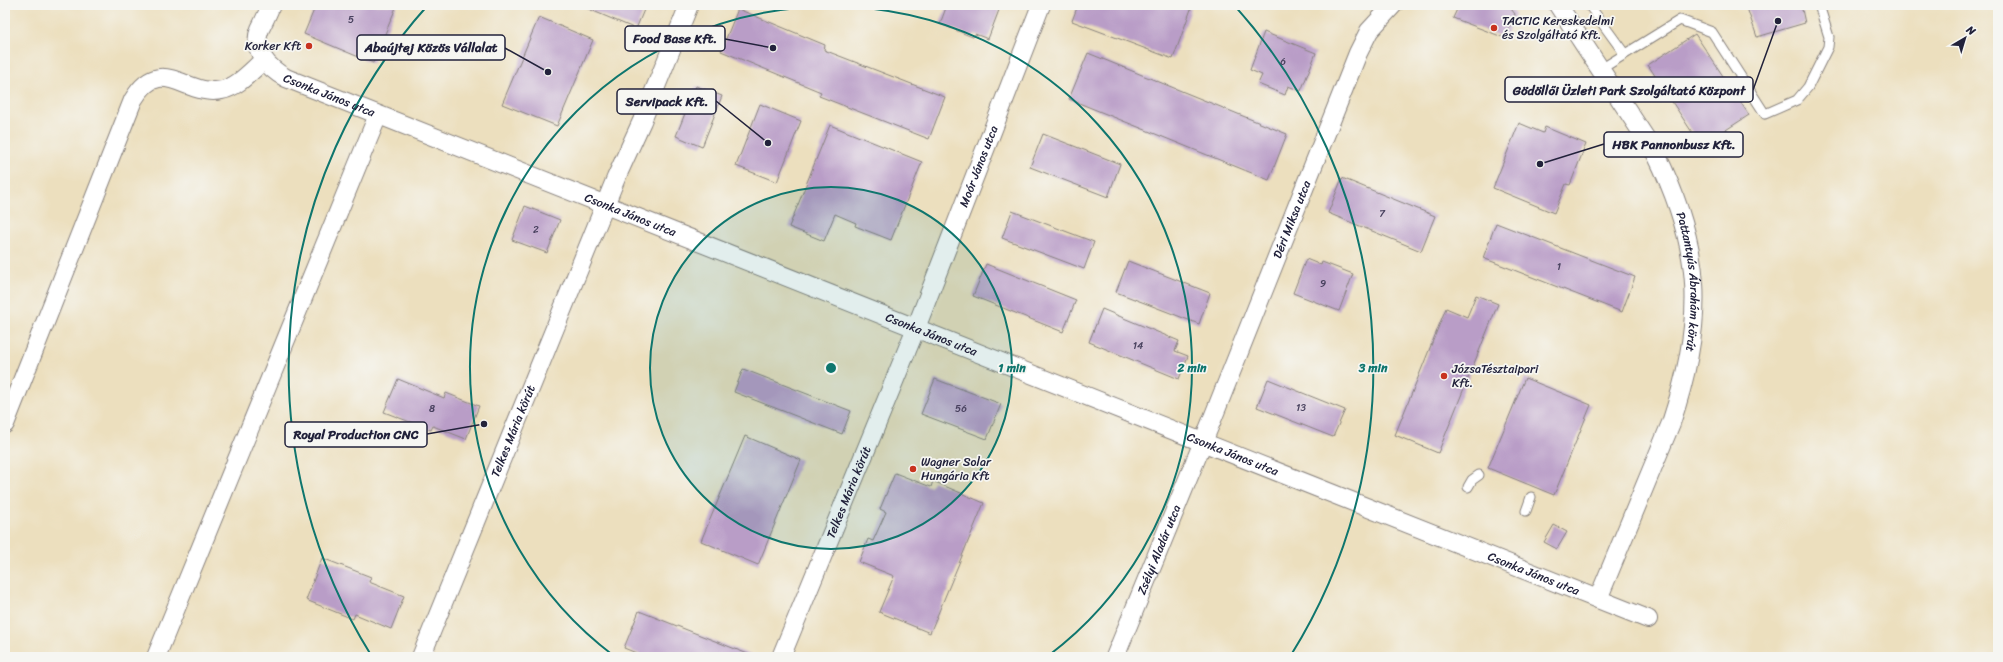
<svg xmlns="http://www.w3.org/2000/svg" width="2003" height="662" font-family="Sriracha,sans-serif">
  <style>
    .building { fill: #b99dc7 }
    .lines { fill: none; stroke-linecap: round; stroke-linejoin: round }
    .lane-casing { stroke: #87807c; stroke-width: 11 }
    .street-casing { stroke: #87807c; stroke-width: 20 }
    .lane { stroke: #fff; stroke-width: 9 }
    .street { stroke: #fff; stroke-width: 18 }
    .ring { fill: none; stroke: #0f766e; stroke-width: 2 }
    .poi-dot { fill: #c8321e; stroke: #f6f6f2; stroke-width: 1.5 }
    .labels { text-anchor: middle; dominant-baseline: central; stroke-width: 3.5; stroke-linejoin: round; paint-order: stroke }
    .number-label { font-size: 10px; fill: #48415e }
    .poi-label { font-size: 12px; fill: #22223b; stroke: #f6f6f2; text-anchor: start }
    .street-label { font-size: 12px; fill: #22223b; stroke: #f6f6f2 }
    .centre { fill: #0f766e; stroke: #f6f6f2; stroke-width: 2 }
    .ring-label { font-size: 12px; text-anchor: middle; font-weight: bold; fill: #0f766e; stroke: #f6f6f2; stroke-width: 3.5; stroke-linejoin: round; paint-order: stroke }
    .leader { fill: none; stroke: #22223b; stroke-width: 1.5 }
    .callout-dot { fill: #22223b; stroke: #f6f6f2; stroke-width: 1.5 }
    .callout { fill: #f6f6f2; stroke: #22223b; stroke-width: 1.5 }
    .callout-label { font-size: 13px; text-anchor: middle; font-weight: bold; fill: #22223b }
  </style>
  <rect width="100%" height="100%" fill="#f6f6f2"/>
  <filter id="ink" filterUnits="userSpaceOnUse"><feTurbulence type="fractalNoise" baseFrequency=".025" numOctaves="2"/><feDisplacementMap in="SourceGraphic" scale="8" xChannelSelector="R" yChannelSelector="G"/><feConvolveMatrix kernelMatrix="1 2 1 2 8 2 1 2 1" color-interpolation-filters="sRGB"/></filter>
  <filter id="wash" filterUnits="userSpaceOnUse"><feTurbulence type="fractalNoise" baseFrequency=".012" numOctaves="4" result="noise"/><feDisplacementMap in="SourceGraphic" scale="16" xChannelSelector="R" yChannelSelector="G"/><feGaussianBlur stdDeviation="0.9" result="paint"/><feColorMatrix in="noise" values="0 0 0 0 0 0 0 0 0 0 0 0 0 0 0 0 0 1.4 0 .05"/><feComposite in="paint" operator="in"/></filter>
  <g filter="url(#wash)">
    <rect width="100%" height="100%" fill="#ecdfbe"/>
    <g id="blocks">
      <g class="building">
        <path d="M316,5H397L373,63L304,34Z"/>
        <path d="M579,5H646L636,29Z"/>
        <path d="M947,5H985L999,10L988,39L975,34L973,37L940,24Z"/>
        <path d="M1078,5H1180L1191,9L1173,59L1072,21Z"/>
        <path d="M1459,5H1508L1515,14L1505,38L1453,18Z"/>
        <path d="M1746,5H1801L1805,23L1757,37Z"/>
        <path d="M738,9L825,45L824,50L945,97L929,139L819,96L821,92L721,51Z"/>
        <path d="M539,17L593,40L557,126L502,104Z"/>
        <path d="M1264,32L1316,53L1301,91L1288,86L1285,95L1258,84L1262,75L1250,70Z"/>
        <path d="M1695,34L1749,115L1701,146L1648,65Z"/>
        <path d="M1088,53L1287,134L1269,180L1069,99Z"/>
        <path d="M696,86L722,96L702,147L676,136Z"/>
        <path d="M760,104L801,121L777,182L736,166Z"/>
        <path d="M1519,123L1543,133L1545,127L1586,144L1570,185L1566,184L1554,213L1493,188Z"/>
        <path d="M830,125L922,162L891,240L855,226L856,223L835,214L824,241L789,227Z"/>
        <path d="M1043,134L1120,164L1108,197L1030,167Z"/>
        <path d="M1342,178L1435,216L1421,251L1328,213Z"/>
        <path d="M525,206L560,220L547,253L512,240Z"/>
        <path d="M1012,211L1094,242L1084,269L1002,238Z"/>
        <path d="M1496,223L1635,277L1622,312L1483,258Z"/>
        <path d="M1306,259L1321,265L1322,262L1353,274L1339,311L1293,293Z"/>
        <path d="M1128,261L1210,293L1199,324L1116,292Z"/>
        <path d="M986,264L1076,300L1063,332L973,296Z"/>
        <path d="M1476,295L1498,304L1438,453L1395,435L1446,308L1467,317Z"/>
        <path d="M1102,309L1179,341L1175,351L1188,356L1179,379L1089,342Z"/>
        <path d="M743,369L851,411L842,434L734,392Z"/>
        <path d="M1525,378L1591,405L1554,495L1488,468Z"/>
        <path d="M398,379L444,398L446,393L479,406L466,439L433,426L431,430L384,412Z"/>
        <path d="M935,379L1001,404L987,439L921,414Z"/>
        <path d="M1268,379L1345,410L1333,437L1257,407Z"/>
        <path d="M745,436L801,460L758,565L701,541Z"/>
        <path d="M895,473L931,487L933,481L984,503L930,633L879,612L894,576L859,562L868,539L873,541L886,512L880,509Z"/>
        <path d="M1554,525L1567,532L1557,549L1544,542Z"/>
        <path d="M322,558L371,577L369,582L404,596L391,629L355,614L353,619L306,600Z"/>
        <path d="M639,611L753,656V657H646L624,648Z"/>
      </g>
    </g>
  </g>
  <g filter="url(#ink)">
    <use href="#blocks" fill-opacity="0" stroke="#87807c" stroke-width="1"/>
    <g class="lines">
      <defs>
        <g id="lane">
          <path d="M1589,5L1624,53"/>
          <path d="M1601,69L1680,20L1712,32L1765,114L1797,100L1808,87L1828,47L1829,37L1819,5"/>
          <path d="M1468,487L1472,480L1479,475"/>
          <path d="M1526,511L1531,497"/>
        </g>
        <g id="street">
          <path id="s1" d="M271,5C268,13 264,21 260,29C251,50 268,68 286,78L1648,619"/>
          <path id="s2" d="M1558,5L1656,154C1704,252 1705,321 1671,423L1598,599"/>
          <path d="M5,424L133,100C161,52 186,98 222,90C238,87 252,70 264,60"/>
          <path d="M156,657L378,115"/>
          <path id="s3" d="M421,657L616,178L642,121L689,5"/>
          <path id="s4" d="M781,657L916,328L1041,5"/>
          <path id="s5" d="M1115,657L1214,415L1358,53L1369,31L1393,5"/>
        </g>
      </defs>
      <use href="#lane" class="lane-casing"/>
      <use href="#street" class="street-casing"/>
      <use href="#lane" class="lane"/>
      <use href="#street" class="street"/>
    </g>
  </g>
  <circle cx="831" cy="368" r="181" fill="#0f766e" fill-opacity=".12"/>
  <g class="ring">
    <circle cx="831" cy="368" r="181"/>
    <path d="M614 656A361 361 0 1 1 1048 656"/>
    <path d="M371 655A542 542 0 0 1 428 5M1234 5A542 542 0 0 1 1291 655"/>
  </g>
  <g class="poi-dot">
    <circle cx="1494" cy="28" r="4"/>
    <circle cx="309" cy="46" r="4"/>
    <circle cx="1444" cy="376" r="4"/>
    <circle cx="913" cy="469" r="4"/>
  </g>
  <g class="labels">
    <g class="number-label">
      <text x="351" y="20">5</text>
      <text x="1283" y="62">6</text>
      <text x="1382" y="214">7</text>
      <text x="536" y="230">2</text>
      <text x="1559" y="267">1</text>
      <text x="1323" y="284">9</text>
      <text x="1138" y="346">14</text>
      <text x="1301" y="408">13</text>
      <text x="432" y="409">8</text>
      <text x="961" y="409">56</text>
    </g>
    <g class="poi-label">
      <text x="1502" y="21">TACTIC Kereskedelmi<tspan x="1502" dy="14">és Szolgáltató Kft.</tspan></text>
      <text x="301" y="46" text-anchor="end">Korker Kft</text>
      <text x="1452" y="369">JózsaTésztaipari<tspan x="1452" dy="14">Kft.</tspan></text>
      <text x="921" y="462">Wagner Solar<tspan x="921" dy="14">Hungária Kft</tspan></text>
    </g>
    <g class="street-label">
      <text stroke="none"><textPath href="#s1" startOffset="134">Csonka János utca</textPath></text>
      <text stroke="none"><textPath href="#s4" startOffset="529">Moór János utca</textPath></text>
      <text stroke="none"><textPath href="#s1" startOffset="458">Csonka János utca</textPath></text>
      <text stroke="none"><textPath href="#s5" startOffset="472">Déri Miksa utca</textPath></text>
      <text stroke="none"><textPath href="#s2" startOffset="312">Pattantyús Ábrahám körút</textPath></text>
      <text stroke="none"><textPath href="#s1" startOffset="782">Csonka János utca</textPath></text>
      <text stroke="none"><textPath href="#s3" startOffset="244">Telkes Mária körút</textPath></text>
      <text stroke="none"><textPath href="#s1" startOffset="1106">Csonka János utca</textPath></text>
      <text stroke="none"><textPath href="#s4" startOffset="178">Telkes Mária körút</textPath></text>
      <text stroke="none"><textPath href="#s5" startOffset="116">Zsélyi Aladár utca</textPath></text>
      <text stroke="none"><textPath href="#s1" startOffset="1430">Csonka János utca</textPath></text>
    </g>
  </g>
  <circle cx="831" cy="368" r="6" class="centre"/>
  <g class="ring-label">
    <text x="1012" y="372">1 min</text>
    <text x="1192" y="372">2 min</text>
    <text x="1373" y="372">3 min</text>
  </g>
  <path class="leader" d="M773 48L725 39M548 72L505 48M1778 21L1753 90M768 143L716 101M1540 164L1604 144M484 424L427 434"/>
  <g class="callout-dot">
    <circle cx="773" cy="48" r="4"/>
    <circle cx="548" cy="72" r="4"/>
    <circle cx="1778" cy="21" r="4"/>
    <circle cx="768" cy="143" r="4"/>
    <circle cx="1540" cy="164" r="4"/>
    <circle cx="484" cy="424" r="4"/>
  </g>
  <g class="callout">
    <rect x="625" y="26" width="100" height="25" rx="4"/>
    <rect x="357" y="35" width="148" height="25" rx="4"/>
    <rect x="1505" y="77" width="248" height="25" rx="4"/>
    <rect x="617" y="89" width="99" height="25" rx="4"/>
    <rect x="1604" y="132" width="139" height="25" rx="4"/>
    <rect x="285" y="422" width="142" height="25" rx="4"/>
  </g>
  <g class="callout-label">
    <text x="675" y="43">Food Base Kft.</text>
    <text x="431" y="52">Abaújtej Közös Vállalat</text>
    <text x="1629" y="95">Gödöllői Üzleti Park Szolgáltató Központ</text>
    <text x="667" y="106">Servipack Kft.</text>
    <text x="1674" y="149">HBK Pannonbusz Kft.</text>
    <text x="356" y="439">Royal Production CNC</text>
  </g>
  <rect width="2003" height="662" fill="none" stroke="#f6f6f2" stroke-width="20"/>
  <g transform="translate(1965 38) rotate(38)" stroke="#f6f6f2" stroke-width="3" paint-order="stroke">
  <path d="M0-3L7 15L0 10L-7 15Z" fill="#22223b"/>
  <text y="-6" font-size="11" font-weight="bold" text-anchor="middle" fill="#22223b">N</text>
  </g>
</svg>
